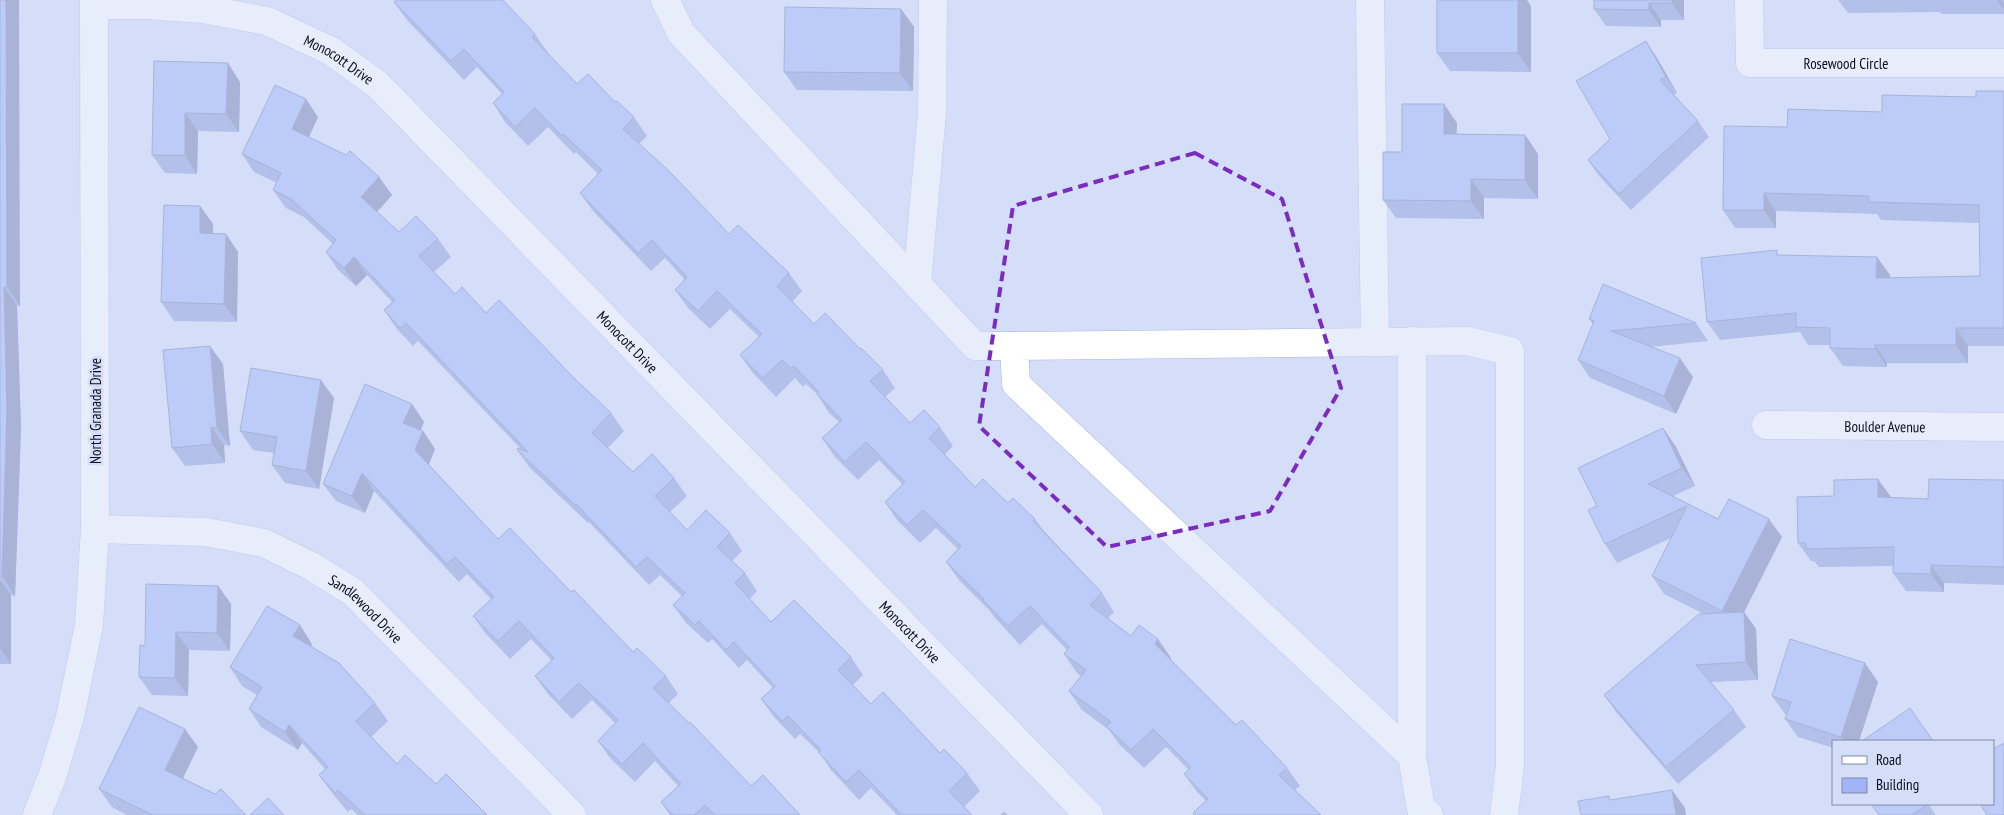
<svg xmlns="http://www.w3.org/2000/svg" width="2004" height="815" font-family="'PT Sans Narrow',sans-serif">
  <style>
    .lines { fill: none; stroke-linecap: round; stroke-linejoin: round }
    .minor-casing { stroke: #a8b5e0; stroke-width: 29 }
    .minor { stroke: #fff; stroke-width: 28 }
    .wall { fill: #8a9bd4 }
    .shaded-wall { fill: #717ead }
    .building { fill: #a1b4f7; stroke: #717ead }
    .marked { fill: none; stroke: #7b2cbf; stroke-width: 4; stroke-dasharray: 10 6; stroke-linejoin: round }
    .labels { text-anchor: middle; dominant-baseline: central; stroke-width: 5; stroke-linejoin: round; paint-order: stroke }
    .street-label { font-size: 15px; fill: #0a0d1c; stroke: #d5def9 }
  </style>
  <rect width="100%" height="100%" fill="#d5def9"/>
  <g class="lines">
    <defs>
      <g id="minor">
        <path d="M665,0L681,33L975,346H1014"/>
        <path d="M1370,0L1375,341"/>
        <path id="s1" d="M1749,0L1750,63H2004"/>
        <path id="s2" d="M95,5H146L203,9L267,21L331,51L377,84L1089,815"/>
        <path d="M917,283L932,113L933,0"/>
        <path d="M1412,341V756"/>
        <path id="s3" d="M1766,425L2004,427"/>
        <path id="s4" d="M95,529L206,532L264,543L311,566L353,592L572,815"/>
        <path d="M37,815L52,777L70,717L89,625L95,529L94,0"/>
        <path d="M1429,815L1421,809L1412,756L1016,384L1014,346L1467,341L1510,351V766L1504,815"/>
      </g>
    </defs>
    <use href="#minor" class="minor-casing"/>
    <use href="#minor" class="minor"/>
  </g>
  <g class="wall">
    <path d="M0,0L20,306H17L21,428L15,596L11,595V664H0Z"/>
    <path d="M1594,0H1684V20H1661V27L1606,26L1594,9Z"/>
    <path d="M1838,0H2004V14H1942L1940,12L1848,13Z"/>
    <path d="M394,2L535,34L548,53H547L577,84L615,102L634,117L647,136L639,144L729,234L789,273L802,291L792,302L814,324L860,349L883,370L895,388L885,397L910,423L940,427L953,446L944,455L975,487L1008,503L1035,519L1044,531L1102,593L1114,612L1108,618L1131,636L1171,658L1170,659L1236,725L1287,768L1300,786L1295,790L1321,815H1194L1193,813L1206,801L1197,792L1184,774L1189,770L1166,747L1144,768L1119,744L1109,730L1082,710L1069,691L1081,676L1077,673L1064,654L1067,650L1042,624L1020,645L995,618L990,611L959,580L946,562L958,549L936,528L920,543L897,520L885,502L902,484L879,460L858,480L835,457L822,438L839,422L829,413L817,394L806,384L803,387L795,378L776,397L753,373L740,355L759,337L730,309L710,329L688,308L675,290L685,280L665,258L651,271L593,211L580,193L598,174L576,152L574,154L548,127L528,146L505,122L493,103L502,94L477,67L464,80L407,20Z"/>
    <path d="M1531,6V72L1450,71L1437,53Z"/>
    <path d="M901,9L914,27L913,91L797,90L784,72Z"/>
    <path d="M1657,58L1677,93L1673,95L1698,121L1709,137L1631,210L1599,176L1588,160L1610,139Z"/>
    <path d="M154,61L240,82L239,132L198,131L197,174L165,173L152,155Z"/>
    <path d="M2004,91V346H1968V363H1887V367L1843,366L1830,348V345H1808L1800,332L1720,340L1707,322L1780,255L1890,275V278L1980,276V223L1881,220L1877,214L1776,211V228H1735L1723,210L1787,127L1976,97Z"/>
    <path d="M318,117L309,137L379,177L392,195L377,212L399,232L438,239L451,257L434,272L455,294L486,313L574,378L611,413L624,431L608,448L633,472L674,478L687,496L670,512L687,530L730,533L742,551L732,561L745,573L757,591L750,599L771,622L851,657L863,675L853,685L871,704L967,773L980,791L964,807L972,815H897L871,788L859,800L831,770L819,752L800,734L795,739L774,717L761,699L773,688L747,660L739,668L712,639L708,643L686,623L673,605L682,596L660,575L649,585L589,522L588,523L530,468L517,450L521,449L418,341L413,346L396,328L384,310L392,302L367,275L356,286L338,270L326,252L333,244L304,217L286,208L273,190L277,183L254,172L242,154Z"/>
    <path d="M1457,123L1456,134L1525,135L1538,154V199L1484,198V219L1396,218L1383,200L1402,152Z"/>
    <path d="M200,206L213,224V233L226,234L238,252L237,322L174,321L161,302Z"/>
    <path d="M1589,319L1696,323L1708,341L1651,347L1693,377L1676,414L1590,378L1578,360L1593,324Z"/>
    <path d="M223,364L230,446L224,445L225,463L185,466L172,448Z"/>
    <path d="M334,398L319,489L285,483L272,465L274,453L253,450L240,431Z"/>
    <path d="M412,404L424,422L420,431H423L435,449L429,465L498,539L571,592L633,652L666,676L678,694L669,703L751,786L800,815H670L661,802L678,786L655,761L635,782L610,758L598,741L615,723L592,700L572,719L548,694L535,676L552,661L531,639L510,659L486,634L473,616L491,599L467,574L459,582L374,491L365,513L336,501L323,484Z"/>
    <path d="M1663,428L1676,447L1695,486L1673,496L1718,519L1782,537L1744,612L1756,629L1758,680L1711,682L1734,710L1746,727L1678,784L1616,712L1604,695L1704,614L1664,594L1652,576L1671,538L1617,563L1605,544L1597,506Z"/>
    <path d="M2004,480V585L1944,583V592L1906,591L1893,573V566L1819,567L1814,561H1811L1798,543L1891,497L1928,499Z"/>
    <path d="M218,586L231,604L230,651L189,650L188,696L152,695L139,677L145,646Z"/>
    <path d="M312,644L311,646L375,703L388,721L371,737L397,764L436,784L487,815H358L351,809L348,812L332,793L319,775L325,769L302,743L298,750L261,727L249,709L257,695L242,686L230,667Z"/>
    <path d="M1878,682L1859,741H1833V748L1798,737L1785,719L1786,714H1785L1772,696Z"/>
    <path d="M198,747L183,778L246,815H127L112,807L99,789Z"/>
    <path d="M1928,804L1936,815H1879Z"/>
  </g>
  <g class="shaded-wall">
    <path d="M6,0H19L20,306L7,287Z"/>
    <path d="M1518,0H1527L1531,6V72L1518,53Z"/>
    <path d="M1672,0H1684V20L1672,3Z"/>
    <path d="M1997,0H2001L2004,5V10Z"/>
    <path d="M1649,3L1661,20V27L1649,10Z"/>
    <path d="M901,9L914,27L913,91L900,73Z"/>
    <path d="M1646,41L1657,58L1677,93L1666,77Z"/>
    <path d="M228,63L240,82L239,132L226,114Z"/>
    <path d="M306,99L318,117L304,147L292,129Z"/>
    <path d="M1444,104L1457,123L1456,152L1444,134Z"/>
    <path d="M185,113L198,131L197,174L185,155Z"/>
    <path d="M1525,135L1538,154V199L1525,180Z"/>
    <path d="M379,177L392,195L374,215L361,197Z"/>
    <path d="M1471,179L1484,198V219L1471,201Z"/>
    <path d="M1764,193L1776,211V228L1764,210Z"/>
    <path d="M200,206L213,224V251L200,233Z"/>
    <path d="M226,234L238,252L237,322L224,304Z"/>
    <path d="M354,257L367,275L356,286L344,268Z"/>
    <path d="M1877,257L1890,275L1889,296L1876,278Z"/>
    <path d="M4,287L17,306L21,428L15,596L2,576Z"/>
    <path d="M1956,328L1968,346V363L1956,345Z"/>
    <path d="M1875,345L1887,363V367L1875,349Z"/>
    <path d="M210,346L223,364L230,446L217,428Z"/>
    <path d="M1680,358L1693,377L1676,414L1664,396Z"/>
    <path d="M321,380L334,398L319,489L306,471Z"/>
    <path d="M412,404L424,422L416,441L403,423Z"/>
    <path d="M211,427L224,445L225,463L212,444Z"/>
    <path d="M1663,428L1676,447L1695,486L1682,468Z"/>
    <path d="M423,431L435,449L427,468L415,450Z"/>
    <path d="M362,473L374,491L365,513L352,496Z"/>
    <path d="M1878,479L1891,497H1878Z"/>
    <path d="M1769,519L1782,537L1744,612L1756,629L1758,680L1746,662L1735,629L1722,611Z"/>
    <path d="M1931,565L1944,583V592L1931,574Z"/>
    <path d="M0,580L11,595V664L0,648Z"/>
    <path d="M218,586L231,604L230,651L217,633Z"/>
    <path d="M300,625L312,644L306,654L293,636Z"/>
    <path d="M176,632L189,650L188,696L175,678Z"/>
    <path d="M1158,639L1171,658L1168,662L1155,644Z"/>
    <path d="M1865,663L1878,682L1859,741H1845L1841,737Z"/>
    <path d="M289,725L302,743L298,750L285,732Z"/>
    <path d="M185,729L198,747L178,788L165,770Z"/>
    <path d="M1672,790L1685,808L1686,815H1676Z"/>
  </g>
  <g class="building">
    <path d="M0,0H6L7,287H4L7,409L2,576H0Z"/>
    <path d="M396,0H503L535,34L532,37L577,84L588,74L615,102L617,101L634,117L623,129L670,172L729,234L738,225L789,273L777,286L814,324L825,313L860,349L861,348L883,370L870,381L910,423L924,410L940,427L929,438L975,487L983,479L1008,503L1013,498L1035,519L1033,521L1102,593L1090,605L1131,636L1139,625L1158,639L1155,644L1236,725L1242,720L1287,768L1279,775L1321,815H1195L1193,813L1208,799L1184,774L1191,767L1153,729L1131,750L1106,726L1111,722L1069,691L1086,670L1064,654L1069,647L1030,606L1008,626L983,600L984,599L946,562L961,546L923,510L907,525L885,502L905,482L866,442L845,462L822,438L842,420L817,394L819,392L794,366L791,368L782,360L763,378L740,355L762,334L717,291L698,311L675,290L687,277L652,240L638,253L580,193L602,170L563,134L561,135L535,108L515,127L493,103L504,92L464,49L451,61L394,2Z"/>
    <rect x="1437" y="0" width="81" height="53"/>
    <path d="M1594,0H1672V3H1649V10L1594,9Z"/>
    <path d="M785,7L901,9L900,73L784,72Z"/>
    <path d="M1646,41L1666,77L1660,80L1698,121L1619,194L1588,160L1610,139L1576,81Z"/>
    <path d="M154,61L228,63L226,114L185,113V155H152Z"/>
    <path d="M275,85L306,99L292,129L346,155L350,151L379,177L361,197L399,232L416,216L438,239L419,256L455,294L462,287L486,313L499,300L574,378L611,413L592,433L633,472L652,454L674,478L655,496L687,530L706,510L730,533L717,547L745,573L735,583L771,622L794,600L851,657L838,670L871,704L883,692L940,753L944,749L967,773L949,791L972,815H902L859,770L846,782L818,752L821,750L788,716L782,721L761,699L775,686L734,642L726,650L699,621L695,625L673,605L685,593L647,557L636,567L576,504L575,505L517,450L518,448L528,452L406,323L400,328L384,310L395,300L354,257L344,268L326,252L336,240L291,199L273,190L281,173L242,154Z"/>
    <path d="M1976,91H2004V328H1956V345H1875V349L1830,348V328L1796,327V313L1707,322L1701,258L1777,250V255L1877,257L1876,278L1980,276L1979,205L1869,202V196L1764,193V210H1723L1724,126L1787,127L1788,109L1882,112V95L1976,97Z"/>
    <path d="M1402,104H1444V134L1525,135V180L1471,179V201L1383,200V152H1402Z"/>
    <path d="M164,205L200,206V233L226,234L224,304L161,302Z"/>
    <path d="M1603,284L1696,323L1611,331L1680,358L1664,396L1578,360L1594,321L1589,319Z"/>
    <path d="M210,346L217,428L211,427L212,444L172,448L163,350Z"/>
    <path d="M251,368L321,380L306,471L272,465L277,437L240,431Z"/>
    <path d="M365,384L412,404L403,423L423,431L415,450L498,539L510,528L571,592L574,590L633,652L637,648L666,676L653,688L689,723L690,722L751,786L763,775L800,815H715L705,805L694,815H673L661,802L681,784L643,743L622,764L598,741L618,720L579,683L559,702L535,676L554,658L519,621L498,641L473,616L494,597L455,557L447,564L362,473L352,496L323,484Z"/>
    <path d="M1663,428L1682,468L1648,484L1718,519L1729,499L1769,519L1722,611L1652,576L1687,506L1605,544L1588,510L1597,506L1578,468Z"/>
    <path d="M1878,479V497L1928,499L1929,479L2004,480V567L1931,565V574L1893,573L1894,547L1806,549V543H1798L1797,497L1834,496V480Z"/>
    <path d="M146,584L218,586L217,633L176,632L175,678L139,677L140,645L145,646Z"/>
    <path d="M267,606L300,625L293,636L339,663L375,703L356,721L397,764L405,755L436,784L446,774L487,815H365L338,790L335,793L319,775L328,767L289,725L285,732L249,709L262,687L230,667Z"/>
    <path d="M1744,612L1746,662L1696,665L1734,710L1666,767L1604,695L1699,614Z"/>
    <path d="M1790,639L1865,663L1841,737L1785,719L1791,702L1772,696Z"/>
    <path d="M139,707L185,729L165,770L215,794L221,789L246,815H153L99,789Z"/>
    <path d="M1910,708L1933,741H1862Z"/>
    <path d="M2004,743V815H1987L1980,804H1993V749Z"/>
    <path d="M1672,790L1676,815H1581L1578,801L1609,796L1610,800Z"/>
    <path d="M268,798L284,815H250Z"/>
    <path d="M1871,804H1928L1912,815H1879Z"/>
    <path d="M1004,812L1007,815H1001Z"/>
  </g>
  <path d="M0 0H2004V815H0ZM1195,153L1282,199L1341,388L1270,511L1107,547L979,426L1013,206Z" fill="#d5def9" fill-opacity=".55" fill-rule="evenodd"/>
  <path class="marked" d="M1195,153L1282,199L1341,388L1270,511L1107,547L979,426L1013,206Z"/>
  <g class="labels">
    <g class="street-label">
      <text stroke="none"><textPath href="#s2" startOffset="255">Monocott Drive</textPath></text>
      <text stroke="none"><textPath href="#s1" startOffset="159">Rosewood Circle</textPath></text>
      <text stroke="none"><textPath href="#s2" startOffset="660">Monocott Drive</textPath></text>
      <text transform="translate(95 411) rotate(-90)">North Granada Drive</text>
      <text stroke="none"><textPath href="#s3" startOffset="119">Boulder Avenue</textPath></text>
      <text stroke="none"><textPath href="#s4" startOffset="292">Sandlewood Drive</textPath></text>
      <text stroke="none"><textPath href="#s2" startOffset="1065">Monocott Drive</textPath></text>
    </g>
  </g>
  <rect x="1832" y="740" width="162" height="65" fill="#d5def9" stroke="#848aa1"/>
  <rect x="1842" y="756" width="25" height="8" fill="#ffffff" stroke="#848aa1"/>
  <text x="1876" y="765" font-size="15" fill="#0a0d1c">Road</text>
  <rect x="1842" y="778" width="25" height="15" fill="#a1b4f7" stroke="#848aa1"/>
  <text x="1876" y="790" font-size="15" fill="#0a0d1c">Building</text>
</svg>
